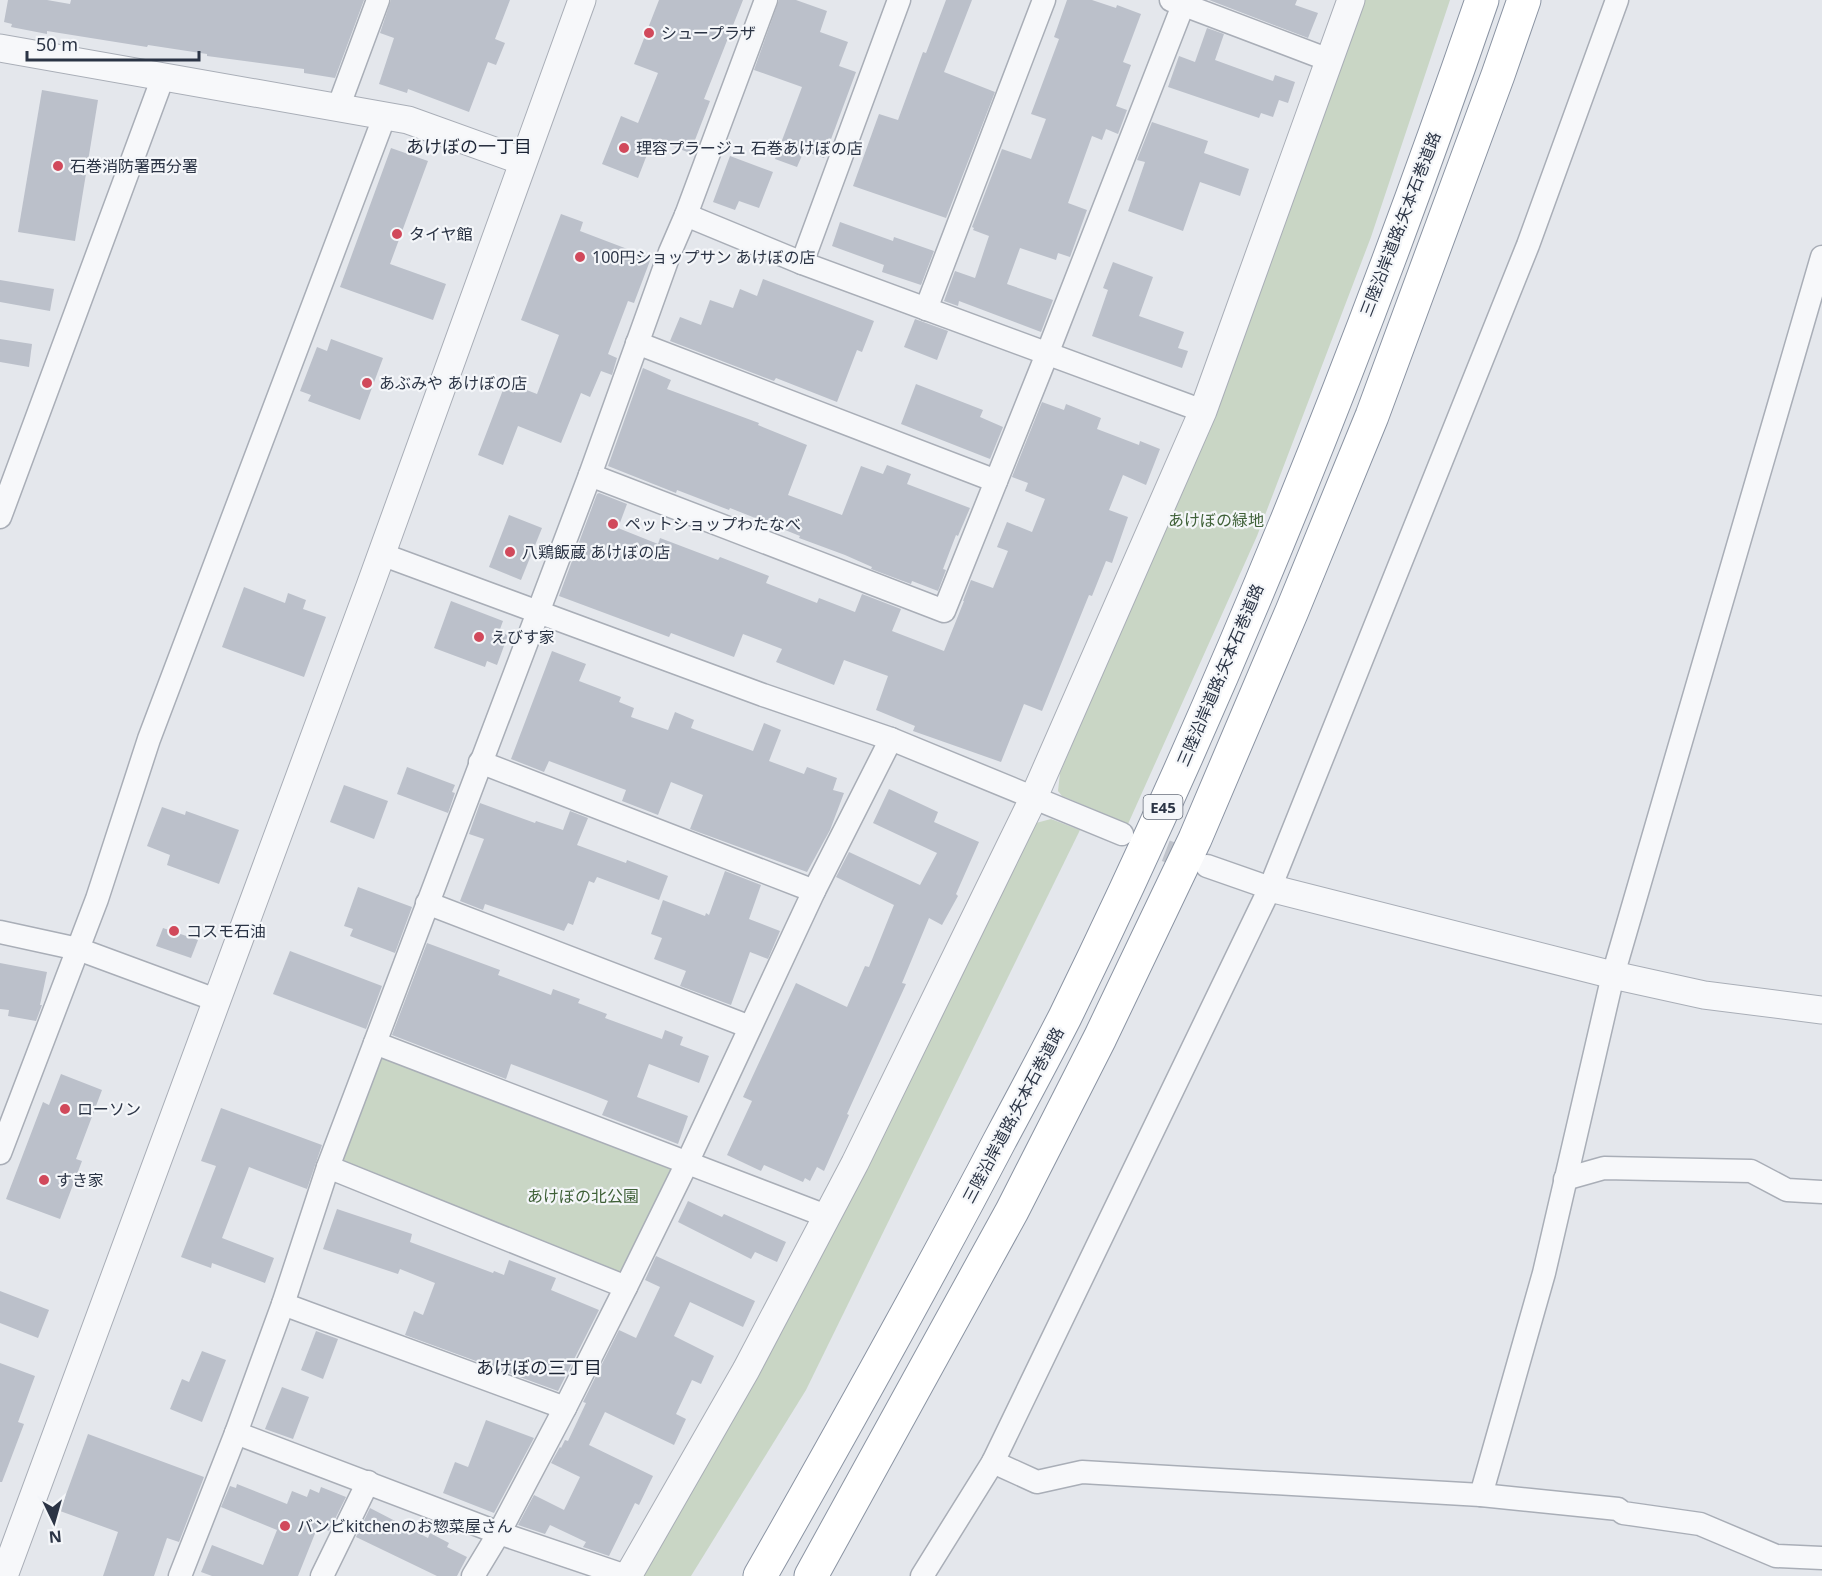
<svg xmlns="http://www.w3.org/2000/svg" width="1822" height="1576" font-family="'Noto Sans','Noto Sans JP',sans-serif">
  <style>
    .green { fill: #c9d6c5 }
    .building { fill: #bbc0ca }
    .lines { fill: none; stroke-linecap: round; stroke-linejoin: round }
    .minor-tunnel { stroke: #bfc3cb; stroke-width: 22; stroke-dasharray: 22 11; stroke-linecap: butt }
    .minor-casing { stroke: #a9aeb7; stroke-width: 25 }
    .tertiary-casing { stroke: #a9aeb7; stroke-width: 29 }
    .motorway-casing { stroke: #8b94a3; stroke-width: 35 }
    .minor { stroke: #f7f8fa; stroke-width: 22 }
    .tertiary { stroke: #f7f8fa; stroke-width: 27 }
    .motorway { stroke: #fff; stroke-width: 33 }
    .poi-dot { fill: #d1495b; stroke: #f4f6f9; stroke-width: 2 }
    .labels { text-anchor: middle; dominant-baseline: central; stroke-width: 4.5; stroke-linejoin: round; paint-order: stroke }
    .shield { fill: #f4f6f9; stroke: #676e7b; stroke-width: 1.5 }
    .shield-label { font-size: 15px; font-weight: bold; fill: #2b3445 }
    .poi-label { font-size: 16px; fill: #2b3445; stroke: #f4f6f9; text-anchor: start }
    .street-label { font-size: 16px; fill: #2b3445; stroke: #f4f6f9 }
    .park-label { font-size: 16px; fill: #3f6138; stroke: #f4f6f9 }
    .neighbourhood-label { font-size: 18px; fill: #1d2536; stroke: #f4f6f9 }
  </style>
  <rect width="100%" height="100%" fill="#e4e7ec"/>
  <g class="green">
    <path d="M1363,0H1450L1371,237L1257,536L1128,824L1062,796L1058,791L1060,773L1196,455Z"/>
    <path d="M1051,819L1080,830L806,1390L691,1576H642L1036,823Z"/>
    <path d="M375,1043L687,1163L626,1287L328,1167Z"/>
  </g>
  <g class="building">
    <path d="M8,0H47L70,4L71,0H364L335,78L304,73V69L207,56V54L148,45L147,47L47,31V34L11,27L12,24L4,22Z"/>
    <path d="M391,0H510L495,39L505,43L496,65L488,62L469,112L408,89L407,93L379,84L394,38L380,33Z"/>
    <path d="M659,0H743L704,99L710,101L690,153L653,139L638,178L602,164L621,116L638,123L658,73L634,64Z"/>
    <path d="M779,0H796L827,11L820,32L848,42L839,66L856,72L824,158L804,151L797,167L775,159L802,87L754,70Z"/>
    <path d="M946,0H972L944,72L995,92L946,218L853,186L879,114L898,120L923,52L926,53Z"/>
    <path d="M1067,0H1092L1116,8L1117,5L1141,14L1123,62L1131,65L1116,106L1127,110L1118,134L1106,129L1102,140L1092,136L1068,203L1087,210L1070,257L1058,253L1056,260L1020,248L1007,284L1053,300L1041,332L959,301L958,306L944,301L955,271L975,278L989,236L973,230L974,228L972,227L1002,149L1031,159L1046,119L1031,114L1059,39L1054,37Z"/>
    <path d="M1209,0H1297L1295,5L1318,13L1308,38Z"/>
    <path d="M1207,28L1224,34L1215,60L1273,81L1275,75L1295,82L1288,103L1279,100L1273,117L1261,113L1259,118L1168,87L1179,56L1195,62Z"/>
    <path d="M42,90L98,100L75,241L18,232Z"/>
    <path d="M1152,122L1208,141L1204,153L1249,169L1240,196L1200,182L1183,231L1128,211L1145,162L1137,160Z"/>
    <path d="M391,148L428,161L390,264L446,284L433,320L340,287Z"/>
    <path d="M730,156L773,172L759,208L739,201L735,210L713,202Z"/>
    <path d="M561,214L583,222L580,231L651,258L634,303L628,301L608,354L617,358L612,375L601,371L590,397L581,393L561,443L518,426L503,465L478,455L506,382L537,394L559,335L521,320Z"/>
    <path d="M840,222L893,241L894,237L934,251L921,285L882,272L884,265L832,246Z"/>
    <path d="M1113,262L1153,277L1139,316L1184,332L1178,348L1188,351L1182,368L1092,336L1108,290L1103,288Z"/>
    <path d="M763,279L874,321L862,352L857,350L837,402L776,378L774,381L670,341L680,317L701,325L710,300L733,308L740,289L757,296Z"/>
    <path d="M0,280L54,289L50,311L0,302Z"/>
    <path d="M915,319L948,331L937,360L904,347Z"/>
    <path d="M0,339L32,344L29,367L0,362Z"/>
    <path d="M331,339L383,358L360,420L308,401L311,395L300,391L317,347L327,351Z"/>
    <path d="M643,368L671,380L667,389L759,423L758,425L807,445L788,495L842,515L861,466L883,474L887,465L911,474L907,484L970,508L958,536L956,535L943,569L946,570L938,591L912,581L911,584L871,569L872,567L845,555L799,538L800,536L730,508L729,510L677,490L676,493L608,466Z"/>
    <path d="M916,384L983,410L980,417L1003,427L990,459L901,424Z"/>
    <path d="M1042,402L1064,410L1066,404L1101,418L1097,429L1139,445L1140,441L1160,449L1146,485L1123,475L1109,510L1128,517L1112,563L1106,561L1092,596L1089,595L1042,711L1024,704L1001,762L913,731L915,726L876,710L888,676L844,660L834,685L776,662L782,649L743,634L734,657L671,633L669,637L559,596L597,494L599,493L627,504L618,528L658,544L660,538L718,560L720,557L769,576L766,583L817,603L819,598L855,612L862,594L901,609L892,631L944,651L964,601H963L971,580L993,588L1008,551L997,547L1007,522L1032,532L1045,499L1025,491L1028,483L1012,477Z"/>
    <path d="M509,515L542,528L521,580L489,567Z"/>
    <path d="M244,587L285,603L288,593L306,600L303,609L326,617L304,677L222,647Z"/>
    <path d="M451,601L503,621L499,632L508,635L497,665L487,661L485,667L434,648Z"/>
    <path d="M552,651L586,664L579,681L621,697L619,702L634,708L631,717L668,730L675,712L694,720L691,728L753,751L764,723L781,730L769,761L804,774L807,767L837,778L833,790L844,793L830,830L807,872L690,829L703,795L671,782L658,815L622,801L626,790L549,761L544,772L511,759Z"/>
    <path d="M407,767L455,785L452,792L455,793L448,813L397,794Z"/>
    <path d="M344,785L388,801L374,839L330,822Z"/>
    <path d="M889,789L938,812L934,822L979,842L956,894L958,896L942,925L929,918L902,983L906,984L847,1114L849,1115L824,1171L817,1167L810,1181L805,1178L803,1182L764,1165L761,1171L727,1155L752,1101L743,1097L796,983L847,1007L865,966L869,967L894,905L836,877L849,852L920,885L937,853L873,823Z"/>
    <path d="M480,803L535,823L536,821L563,830L570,811L588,818L577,845L626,863L627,860L668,876L659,900L597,877L594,883L589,881L573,925L568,923L564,931L485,904L483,910L460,901L484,839L469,834Z"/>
    <path d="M162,807L185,815L186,811L239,830L219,884L167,865L170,855L147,846Z"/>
    <path d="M725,871L761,885L749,919L780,931L768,959L750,952L731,1005L680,986L686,971L654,959L662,938L651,934L663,900L705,916L706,913L709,915Z"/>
    <path d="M358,887L412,907L395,953L350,936L353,929L344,926Z"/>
    <path d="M163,928L198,940L191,958L156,946Z"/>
    <path d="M427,943L500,970L498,975L551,995L553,989L580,999L578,1003L607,1014L605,1018L662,1039L665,1030L683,1037L680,1045L709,1056L699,1083L649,1064L637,1097L688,1116L678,1144L602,1115L608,1101L588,1093L511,1064L506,1079L392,1035Z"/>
    <path d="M290,951L382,986L366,1029L273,994Z"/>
    <path d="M0,963L47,972L40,1005H42L36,1021L8,1016L9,1010L0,1009Z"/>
    <path d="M61,1074L102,1090L76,1159L82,1161L60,1219L6,1199L43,1102L49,1105Z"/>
    <path d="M221,1108L322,1145L307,1189L249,1167L222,1238L274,1258L265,1283L212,1263L211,1268L181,1257L216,1166L201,1161Z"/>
    <path d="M688,1201L722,1217L724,1214L786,1242L777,1262L755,1252L751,1259L678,1222Z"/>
    <path d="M337,1209L412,1234L410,1242L493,1273L494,1271L504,1275L509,1260L556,1278L551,1290L599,1310L558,1391L405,1335L414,1311L423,1315L435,1283L400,1269L398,1274L323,1249Z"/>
    <path d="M656,1256L755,1301L743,1327L690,1302L674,1336L714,1356L701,1384L692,1380L676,1414L686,1419L674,1445L605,1412L589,1445L653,1476L639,1505L635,1503L609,1556L583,1547L586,1542L550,1525L545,1534L518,1525L534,1495L564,1510L580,1477L551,1463L560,1447L561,1448L565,1440L568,1441L586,1403L583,1402L619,1330L636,1338L660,1287L645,1280Z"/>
    <path d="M0,1291L49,1310L38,1338L0,1323Z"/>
    <path d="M316,1331L338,1339L323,1379L301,1370Z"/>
    <path d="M202,1351L226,1360L202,1422L170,1409L182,1379L189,1382Z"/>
    <path d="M0,1363L35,1376L18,1422L24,1424L2,1482H0Z"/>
    <path d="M282,1387L309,1397L293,1439L265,1429Z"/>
    <path d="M486,1420L534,1438L494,1513L443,1493L455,1462L468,1467Z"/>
    <path d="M88,1434L204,1477L179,1542L167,1538L154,1576H103L118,1532L60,1511Z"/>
    <path d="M237,1484L287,1504L292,1491L307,1497L310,1489L319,1493L321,1487L346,1497L329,1531L318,1526L298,1576H212L201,1572L212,1545L263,1565L277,1530L221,1507L230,1486L236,1488Z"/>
    <path d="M370,1508L428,1538L430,1533L449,1543L447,1547L467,1557L457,1576H437L356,1537Z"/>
  </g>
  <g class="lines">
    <path class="minor-tunnel" d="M1135,839L1200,864"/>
    <defs>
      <g id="minor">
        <path d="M1171,0L1329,60"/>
        <path d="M338,108L378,0"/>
        <path d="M686,215L802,263L1203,411"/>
        <path d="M802,263L899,0"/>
        <path d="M926,309L1044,0"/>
        <path d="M637,343L996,481"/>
        <path d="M590,475L944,611L1047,354L1185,0"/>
        <path d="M0,517L163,77"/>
        <path d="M381,554L763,695L891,739L1122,834"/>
        <path d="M480,762L814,891"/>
        <path d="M1207,866L1270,888"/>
        <path d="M427,903L750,1027"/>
        <path d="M0,932L78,949L216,1000"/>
        <path d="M375,1043L826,1216"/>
        <path d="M0,1153L97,899L149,739L385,115"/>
        <path d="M328,1167L626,1287"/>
        <path d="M1565,1179L1604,1168L1751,1171L1787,1190L1822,1192"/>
        <path d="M283,1304L565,1408"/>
        <path d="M236,1433L499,1533L626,1576"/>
        <path d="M993,1462L1037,1482L1082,1472L1481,1495L1618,1509L1623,1513L1700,1524L1776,1556L1822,1558"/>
        <path d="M1481,1495L1544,1273L1613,975L1822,257"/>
        <path d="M180,1576L236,1433L283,1304L328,1167L590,475L670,252L686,215L766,0"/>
        <path d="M322,1576L368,1482"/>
        <path d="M473,1576L499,1533L565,1408L626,1287L687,1163L814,891L891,739"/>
        <path d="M922,1576L993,1462L1270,888L1528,245L1617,0"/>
      </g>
      <g id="tertiary">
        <path d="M0,48L408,120L522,161"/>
        <path d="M1270,888L1613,975L1704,995L1822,1010"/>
        <path d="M4,1576L370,586L582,0"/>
        <path d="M628,1576L746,1370L855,1163L1033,799L1203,411L1351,0"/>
      </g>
      <g id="motorway">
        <path d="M760,1576C842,1432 923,1287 1000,1140C1022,1099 1044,1058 1065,1017C1226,688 1363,346 1482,0"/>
        <path d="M811,1576L1012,1211L1100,1038L1195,839L1292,611L1372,416L1498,75L1524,0"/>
      </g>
    </defs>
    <use href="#minor" class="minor-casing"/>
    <use href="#tertiary" class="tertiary-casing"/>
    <use href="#motorway" class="motorway-casing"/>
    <use href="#minor" class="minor"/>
    <use href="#tertiary" class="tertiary"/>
    <use href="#motorway" class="motorway"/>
  </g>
  <g class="poi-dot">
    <circle cx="649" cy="33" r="6"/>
    <circle cx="624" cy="148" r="6"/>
    <circle cx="58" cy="166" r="6"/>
    <circle cx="397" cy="234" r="6"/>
    <circle cx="580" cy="257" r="6"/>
    <circle cx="367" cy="383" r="6"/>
    <circle cx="613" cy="524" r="6"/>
    <circle cx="510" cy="552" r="6"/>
    <circle cx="479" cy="637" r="6"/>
    <circle cx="174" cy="931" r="6"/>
    <circle cx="65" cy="1109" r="6"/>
    <circle cx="44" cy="1180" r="6"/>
    <circle cx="285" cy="1526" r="6"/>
  </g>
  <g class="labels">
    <rect class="shield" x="1143.5" y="795" width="39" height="24" rx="4.5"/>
    <g class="shield-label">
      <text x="1163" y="807">E45</text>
    </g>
    <g class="poi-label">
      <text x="661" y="33">シュープラザ</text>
      <text x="636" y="148">理容プラージュ 石巻あけぼの店</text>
      <text x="70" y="166">石巻消防署西分署</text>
      <text x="409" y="234">タイヤ館</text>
      <text x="592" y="257">100円ショップサン あけぼの店</text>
      <text x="379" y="383">あぶみや あけぼの店</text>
      <text x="625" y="524">ペットショップわたなべ</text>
      <text x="522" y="552">八鶏飯蔵 あけぼの店</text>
      <text x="491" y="637">えびす家</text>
      <text x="186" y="931">コスモ石油</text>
      <text x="77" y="1109">ローソン</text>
      <text x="56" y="1180">すき家</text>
      <text x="297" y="1526">バンビkitchenのお惣菜屋さん</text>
    </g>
    <g class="street-label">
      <text transform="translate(1400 224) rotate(-69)">三陸沿岸道路;矢本石巻道路</text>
      <text transform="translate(1220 675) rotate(-67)">三陸沿岸道路;矢本石巻道路</text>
      <text transform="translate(1013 1115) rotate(-62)">三陸沿岸道路;矢本石巻道路</text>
    </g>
    <g class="park-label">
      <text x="1216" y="520">あけぼの緑地</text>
      <text x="583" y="1196">あけぼの北公園</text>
    </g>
    <g class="neighbourhood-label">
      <text x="469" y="146">あけぼの一丁目</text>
      <text x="539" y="1367">あけぼの三丁目</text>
    </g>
  </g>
  <g transform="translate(54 1522) rotate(175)" stroke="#f4f6f9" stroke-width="4.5" paint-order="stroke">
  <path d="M0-4.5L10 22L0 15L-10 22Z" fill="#2b3445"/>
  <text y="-9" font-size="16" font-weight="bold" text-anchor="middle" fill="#2b3445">N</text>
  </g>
  <path d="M27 51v9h172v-9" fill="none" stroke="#2b3445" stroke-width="3"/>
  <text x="36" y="51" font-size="18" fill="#2b3445" stroke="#f4f6f9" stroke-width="4.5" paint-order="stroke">50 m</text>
</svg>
